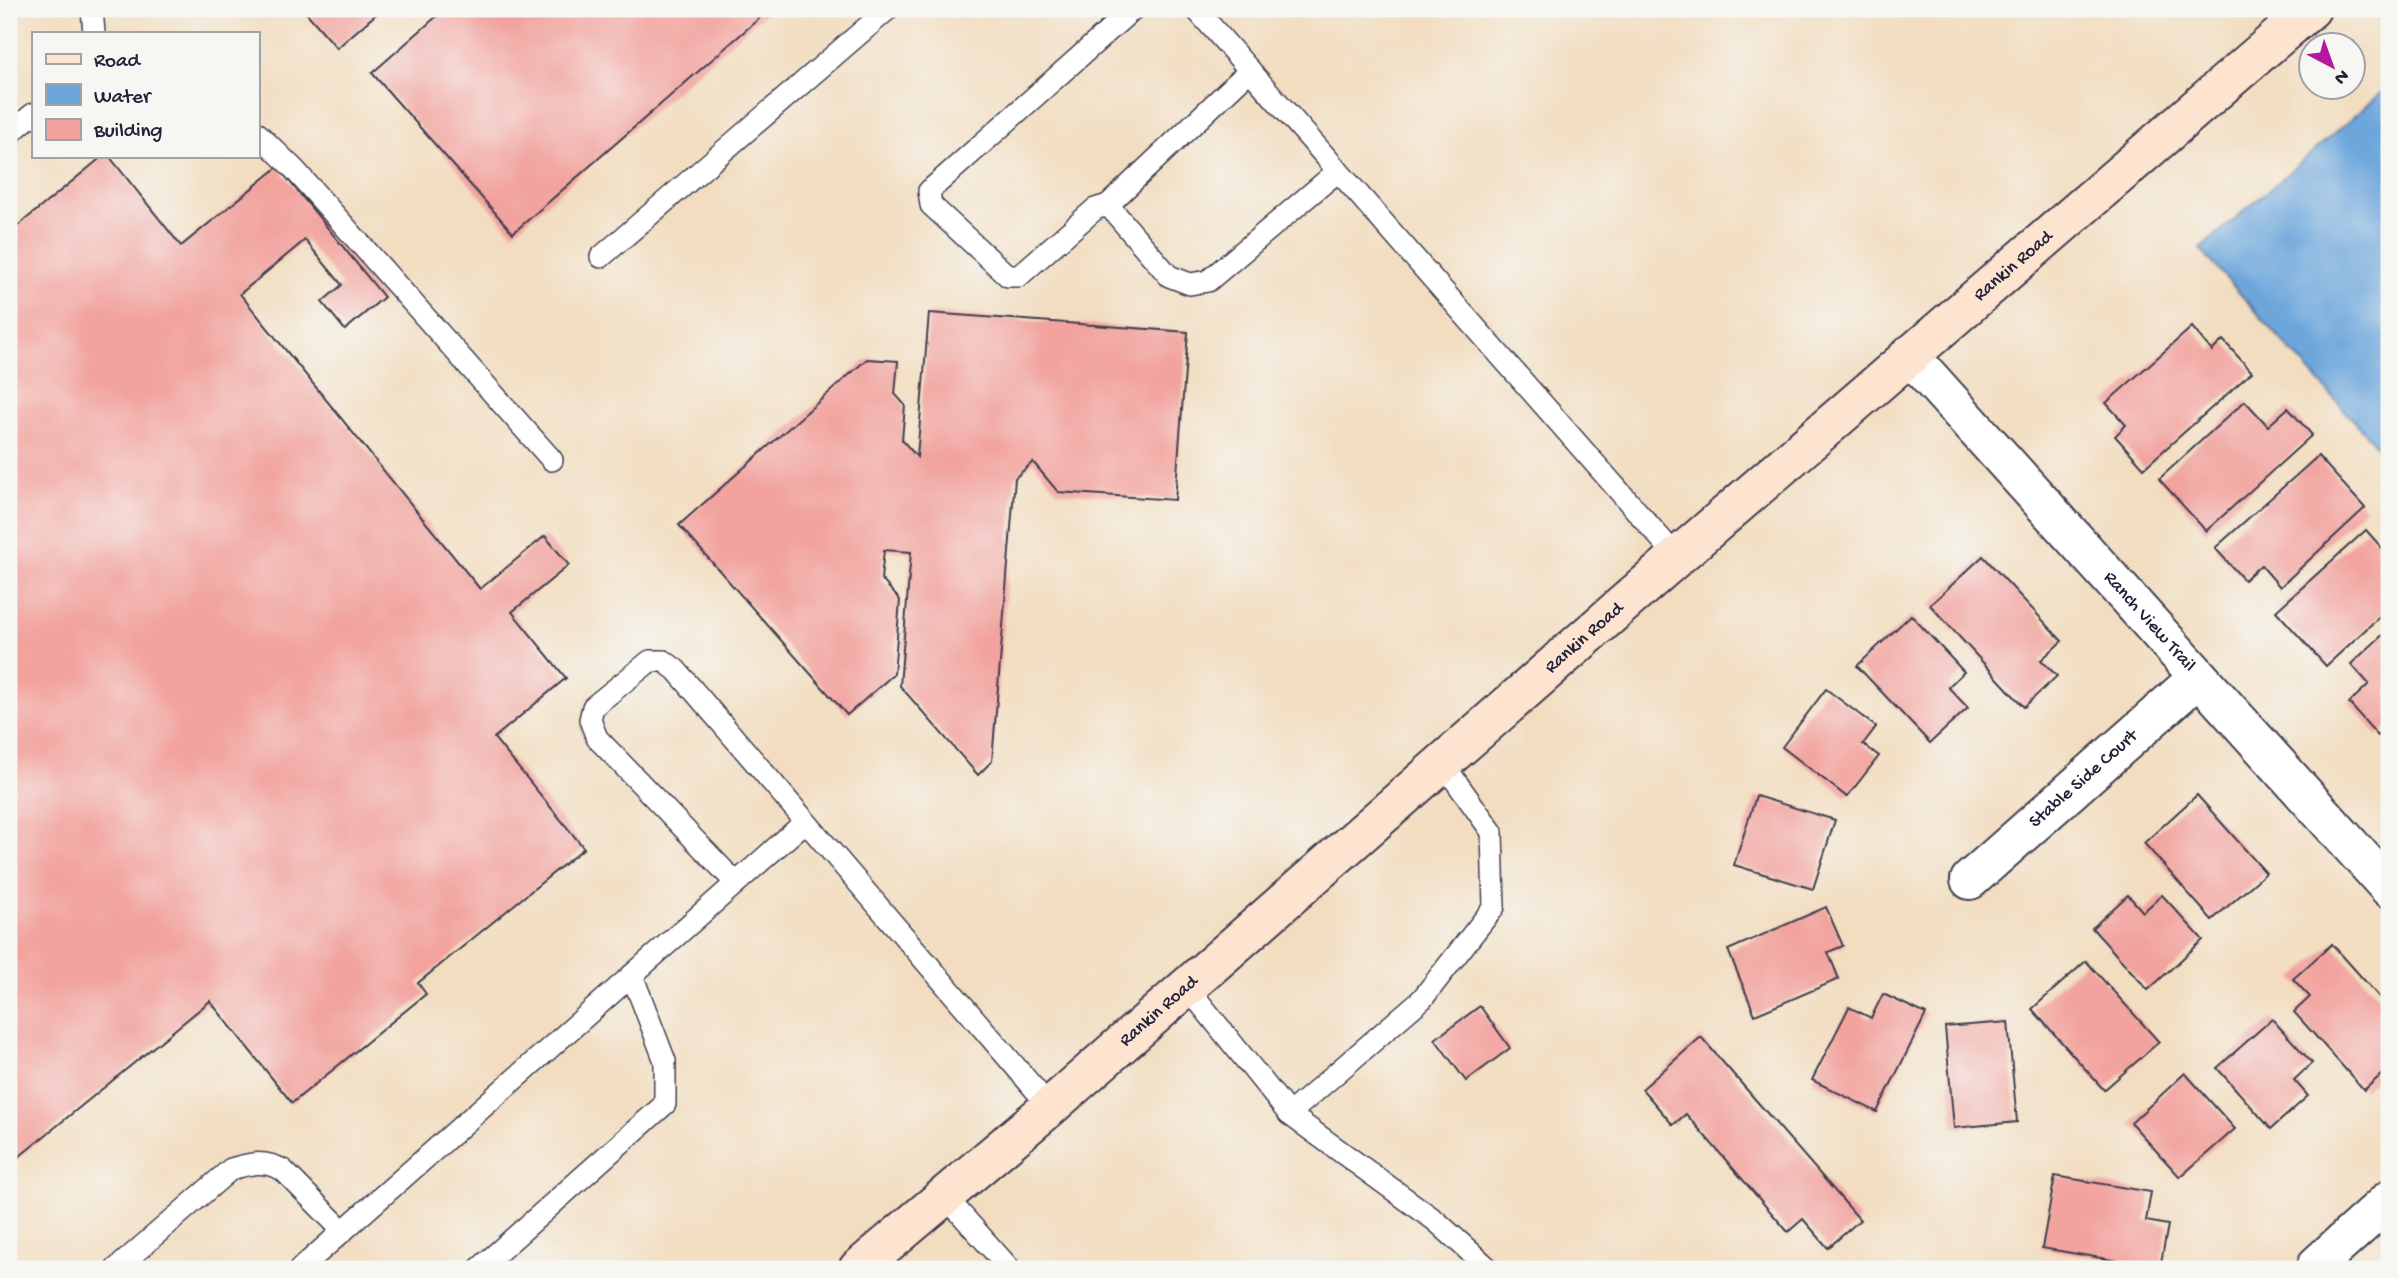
<svg xmlns="http://www.w3.org/2000/svg" width="2398" height="1278" font-family="'Gochi Hand',sans-serif">
  <style>
    .water { fill: #6ca6db; stroke: #47648b; stroke-width: 2 }
    .building { fill: #f2a39e }
    .lines { fill: none; stroke-linecap: round; stroke-linejoin: round }
    .lane-casing { stroke: #413e4f; stroke-width: 24 }
    .street-casing { stroke: #413e4f; stroke-width: 42 }
    .secondary-casing { stroke: #413e4f; stroke-width: 42 }
    .lane { stroke: #fff; stroke-width: 21 }
    .street { stroke: #fff; stroke-width: 38 }
    .secondary { stroke: #fde4d1; stroke-width: 38 }
    .labels { text-anchor: middle; dominant-baseline: central; stroke-width: 7; stroke-linejoin: round; paint-order: stroke }
    .street-label { font-size: 19px; fill: #22223b; stroke: #f6f6f2 }
  </style>
  <rect width="100%" height="100%" fill="#f6f6f2"/>
  <filter id="ink" filterUnits="userSpaceOnUse"><feTurbulence type="fractalNoise" baseFrequency=".0143" numOctaves="2"/><feDisplacementMap in="SourceGraphic" scale="14" xChannelSelector="R" yChannelSelector="G"/><feConvolveMatrix kernelMatrix="1 2 1 2 8 2 1 2 1" color-interpolation-filters="sRGB"/></filter>
  <filter id="wash" filterUnits="userSpaceOnUse"><feTurbulence type="fractalNoise" baseFrequency=".00686" numOctaves="4" result="noise"/><feDisplacementMap in="SourceGraphic" scale="28" xChannelSelector="R" yChannelSelector="G"/><feGaussianBlur stdDeviation="1.57" result="paint"/><feColorMatrix in="noise" values="0 0 0 0 0 0 0 0 0 0 0 0 0 0 0 0 0 1.4 0 .05"/><feComposite in="paint" operator="in"/></filter>
  <g filter="url(#wash)">
    <rect width="100%" height="100%" fill="#f2ddc0"/>
    <path class="water" d="M2389,86V460L2200,249Z"/>
    <g id="blocks">
      <g class="building">
        <path d="M303,9H382L337,48Z"/>
        <path d="M445,9H770L513,233L372,73Z"/>
        <path d="M103,156H109L181,246L278,167L384,297L345,330L322,302L342,285L305,240L240,294L480,589L545,536L569,565L512,612L566,678L494,738L584,848L418,983L426,994L292,1103L210,1001L9,1165V233Z"/>
        <path d="M929,313L1188,332L1175,500L1058,492L1033,462L1015,478L992,761L978,775L900,686L911,552L884,550L881,579L900,600L894,674L847,715L679,525L867,359L898,361L895,394L905,405L902,440L917,457Z"/>
        <path d="M2192,327L2212,351L2223,340L2252,372L2144,468L2115,436L2126,425L2106,403Z"/>
        <path d="M2245,401L2268,426L2288,408L2312,435L2206,531L2159,479Z"/>
        <path d="M2318,456L2365,508L2280,587L2261,565L2244,580L2215,548Z"/>
        <path d="M2366,530L2389,556V608L2326,666L2276,611Z"/>
        <path d="M1983,556L2062,641L2041,660L2057,676L2024,707L1930,605Z"/>
        <path d="M1911,615L1964,672L1948,687L1968,708L1930,743L1857,666Z"/>
        <path d="M2389,629V725L2378,736L2349,703L2369,684L2351,664Z"/>
        <path d="M1826,689L1876,727L1863,744L1879,756L1847,797L1782,747Z"/>
        <path d="M2197,795L2266,873L2212,920L2144,843Z"/>
        <path d="M1756,796L1835,820L1813,889L1734,865Z"/>
        <path d="M2128,895L2143,912L2162,895L2203,940L2148,990L2092,928Z"/>
        <path d="M1826,907L1843,946L1828,952L1839,979L1755,1015L1728,950Z"/>
        <path d="M2332,944L2389,1008V1035L2384,1040L2389,1045V1068L2364,1090L2294,1012L2310,997L2293,979Z"/>
        <path d="M2086,961L2159,1042L2104,1090L2032,1009Z"/>
        <path d="M1883,994L1926,1014L1877,1112L1812,1080L1849,1007L1871,1018Z"/>
        <path d="M1480,1006L1510,1048L1466,1081L1435,1039Z"/>
        <path d="M2272,1019L2312,1063L2294,1080L2308,1096L2271,1129L2217,1068Z"/>
        <path d="M2008,1022L2017,1122L1954,1128L1945,1027Z"/>
        <path d="M1701,1037L1860,1220L1828,1248L1803,1219L1788,1232L1686,1114L1673,1125L1642,1089Z"/>
        <path d="M2185,1073L2235,1129L2180,1177L2131,1123Z"/>
        <path d="M2055,1176L2151,1192L2146,1221L2168,1225L2160,1268L2042,1248Z"/>
      </g>
    </g>
  </g>
  <g filter="url(#ink)">
    <use href="#blocks" fill-opacity="0" stroke="#413e4f" stroke-width="2"/>
    <g class="lines">
      <defs>
        <g id="lane">
          <path d="M92,9L94,33"/>
          <path d="M1133,9L929,191L931,205L1008,276H1019L1095,209L1108,205L1169,276L1190,284L1208,281L1338,171"/>
          <path d="M1196,9L1677,557"/>
          <path d="M257,133L294,169L552,460"/>
          <path d="M9,134L33,114"/>
          <path d="M1108,205L1250,70"/>
          <path d="M601,257L888,9"/>
          <path d="M736,883L597,738L590,720L593,707L650,661H664L676,670L1050,1107"/>
          <path d="M1187,987L1289,1114L1436,1221L1489,1269"/>
          <path d="M1289,1114L1422,999L1494,907L1492,832L1442,762"/>
          <path d="M944,1195L1010,1269"/>
          <path d="M116,1269L231,1169C251,1163 264,1160 283,1170L343,1231"/>
          <path d="M300,1269L805,822"/>
          <path d="M479,1269L665,1104V1061L632,975"/>
        </g>
        <g id="street">
          <path id="s1" d="M1909,355L2389,888"/>
          <path id="s2" d="M1970,880L2199,677"/>
          <path d="M2317,1265L2389,1200"/>
        </g>
        <g id="secondary">
          <path id="s3" d="M858,1269L1050,1107L1677,557L2311,9"/>
        </g>
      </defs>
      <use href="#lane" class="lane-casing"/>
      <use href="#street" class="street-casing"/>
      <use href="#secondary" class="secondary-casing"/>
      <use href="#lane" class="lane"/>
      <use href="#street" class="street"/>
      <use href="#secondary" class="secondary"/>
    </g>
  </g>
  <g class="labels">
    <g class="street-label">
      <text stroke="none"><textPath href="#s3" startOffset="1530">Rankin Road</textPath></text>
      <text stroke="none"><textPath href="#s1" startOffset="359">Ranch View Trail</textPath></text>
      <text stroke="none"><textPath href="#s3" startOffset="962">Rankin Road</textPath></text>
      <text stroke="none"><textPath href="#s2" startOffset="152">Stable Side Court</textPath></text>
      <text stroke="none"><textPath href="#s3" startOffset="396">Rankin Road</textPath></text>
    </g>
  </g>
  <rect width="2398" height="1278" fill="none" stroke="#f6f6f2" stroke-width="35"/>
  <rect x="32" y="32" width="228" height="126" fill="#f6f6f2" stroke="#a1a1a9" stroke-width="2"/>
  <rect x="46" y="54" width="35" height="10" fill="#fde4d1" stroke="#a1a1a9" stroke-width="2"/>
  <text x="94" y="66" font-size="21" fill="#22223b">Road</text>
  <rect x="46" y="84" width="35" height="21" fill="#6ca6db" stroke="#a1a1a9" stroke-width="2"/>
  <text x="94" y="102" font-size="21" fill="#22223b">Water</text>
  <rect x="46" y="119" width="35" height="21" fill="#f2a39e" stroke="#a1a1a9" stroke-width="2"/>
  <text x="94" y="136" font-size="21" fill="#22223b">Building</text>
  <g transform="translate(2332 66) rotate(139)"><circle r="33" fill="#f6f6f2" stroke="#a1a1a9" stroke-width="2"/>
  <path d="M0-5L12 26L0 18L-12 26Z" fill="#b5179e"/>
  <text y="-10" font-size="19" font-weight="bold" text-anchor="middle" fill="#22223b">N</text>
  </g>
</svg>
